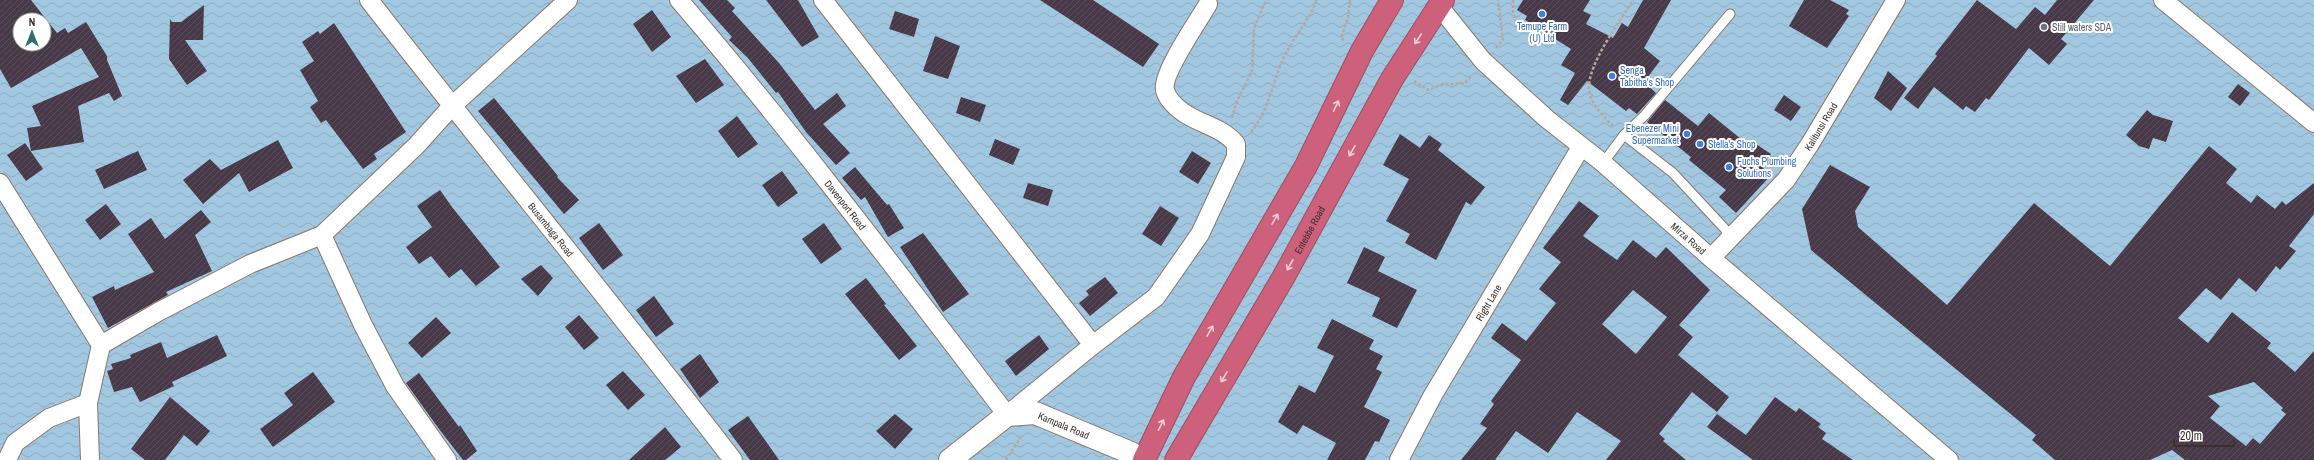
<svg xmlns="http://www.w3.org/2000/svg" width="2314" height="460" font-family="'Archivo Narrow',sans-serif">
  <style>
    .water { fill: url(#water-waves); fill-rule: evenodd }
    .building { fill: url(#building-hatch); fill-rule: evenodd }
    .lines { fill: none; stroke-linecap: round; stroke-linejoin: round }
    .lane-casing { stroke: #8b7769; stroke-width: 11 }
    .street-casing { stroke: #8b7769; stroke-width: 20 }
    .secondary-casing { stroke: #8b7769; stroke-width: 24 }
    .highway-casing { stroke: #9a505e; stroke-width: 24 }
    .path { stroke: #baa79b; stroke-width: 2.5; stroke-dasharray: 3 2; stroke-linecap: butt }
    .lane { stroke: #fff; stroke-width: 9 }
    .street { stroke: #fff; stroke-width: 18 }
    .secondary { stroke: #fff; stroke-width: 22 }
    .highway { stroke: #cd607a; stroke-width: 22 }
    .oneway { stroke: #f0cfd7 }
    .shop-dot { fill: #3f7fe0; stroke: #fff; stroke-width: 1.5 }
    .worship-dot { fill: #6b7280; stroke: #fff; stroke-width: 1.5 }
    .labels { text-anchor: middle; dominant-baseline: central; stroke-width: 4; stroke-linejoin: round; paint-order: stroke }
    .shop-label { font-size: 10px; fill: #366cbe; stroke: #fff; text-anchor: start }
    .worship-label { font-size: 10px; fill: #5b616d; stroke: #fff; text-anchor: start }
    .street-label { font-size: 10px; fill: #3a312b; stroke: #fff }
  </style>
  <defs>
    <pattern id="water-waves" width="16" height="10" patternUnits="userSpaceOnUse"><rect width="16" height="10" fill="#a1c7e1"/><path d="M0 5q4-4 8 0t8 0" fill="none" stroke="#8babc1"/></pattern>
    <pattern id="building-hatch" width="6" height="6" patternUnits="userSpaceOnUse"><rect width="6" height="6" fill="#483949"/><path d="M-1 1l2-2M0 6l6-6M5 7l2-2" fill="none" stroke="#5b4d5b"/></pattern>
  </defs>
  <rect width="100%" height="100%" fill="#f2dbcc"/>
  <path class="water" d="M0,0H2314V460H0ZM20,20H44V44H20Z"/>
  <g class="building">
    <path d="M0,0H31L57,33L65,28L68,33L86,22L107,56V60L122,96L114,101L109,93L78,106L84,142L31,151L27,128L41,126L32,106L99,77L81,48L11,88L0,69ZM20,20H44V44H20Z"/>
    <path d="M699,0H727L735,8L732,11L779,63L815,110L837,93L846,106L823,124L850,153L836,165L806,132L778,92L776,93L747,57L729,40L732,37Z"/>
    <path d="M766,0H798L819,37L802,47Z"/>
    <path d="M1040,0H1093L1159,44L1143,67Z"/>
    <path d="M1523,0H1590L1583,11L1591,15L1586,24L1613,38L1622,23L1628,27L1643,0H1671L1644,48L1660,61L1644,82L1656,93L1637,114L1629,108L1626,111L1587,81L1568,105L1560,100L1575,73L1561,65L1571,49L1525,20L1527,16L1517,10Z"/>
    <path d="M1804,0H1830L1849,10L1846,14L1849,16L1827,48L1789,26Z"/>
    <path d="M1977,0L2016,29L2035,7L2045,15L2057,0H2094L2061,39L2067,44L2049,65L2029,48L1989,100L1986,98L1975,112L1966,106L1963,110L1934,87L1918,109L1904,98L1937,56L1935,54Z"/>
    <path d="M204,5L203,40H185L207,71L187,85L169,59L170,19L172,22H181Z"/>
    <path d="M652,10L671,37L652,52L633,24Z"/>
    <path d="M895,11L919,19L914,37L889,29Z"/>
    <path d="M334,23L406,132L374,154L377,159L363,169L326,120L321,123L310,107L318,101L300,70L314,61L302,42L318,31L320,34Z"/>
    <path d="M935,36L960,46L948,79L923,71Z"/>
    <path d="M705,59L724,85L696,103L676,76Z"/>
    <path d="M1888,71L1907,88L1891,111L1874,98Z"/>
    <path d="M2238,84L2250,93L2240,106L2228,97Z"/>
    <path d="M1784,95L1801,107L1791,121L1774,110Z"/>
    <path d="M961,97L986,105L980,122L956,113Z"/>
    <path d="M494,98L558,176L557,177L579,200L564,214L478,111Z"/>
    <path d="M1665,100L1698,126L1709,113L1752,148L1756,144L1771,154L1762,167L1771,175L1736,213L1719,197L1726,190L1689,160L1691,157L1647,122Z"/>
    <path d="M2147,110L2153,115L2173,121L2166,142L2153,138L2149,149L2139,146L2126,135Z"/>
    <path d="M737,116L758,144L738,158L718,131Z"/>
    <path d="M1400,134L1420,148L1429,135L1442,144L1438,150L1485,187L1471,205L1466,202L1436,260L1405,243L1410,234L1386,221L1409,179L1383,165Z"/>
    <path d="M995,139L1020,149L1013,165L989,155Z"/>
    <path d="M278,140L293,168L249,192L239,173L203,204L183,180L210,159L221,170Z"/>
    <path d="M25,143L43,169L26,181L7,155Z"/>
    <path d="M2209,146L2237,169L2226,183L2251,203L2257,195L2275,209L2282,201L2286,205L2314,183V214L2289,246L2296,251L2280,270L2276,266L2256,292L2239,278L2221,300L2206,288L2178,318L2208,343L2232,312L2271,343L2267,348L2295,372L2314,351V460H2185L2172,450L2150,460H2055L2032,440L2036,435L1811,250L1802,209L1830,165L1870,187L1855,211L1858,227L1947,305L2034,203L2110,266ZM2254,382L2283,408L2281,410L2286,414L2260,444L2253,438L2246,446L2210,418L2220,406L2208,396Z"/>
    <path d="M138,151L147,170L104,189L95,170Z"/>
    <path d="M1192,151L1211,163L1198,184L1179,172Z"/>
    <path d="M855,167L887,205L889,204L904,228L888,237L865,197L861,200L842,178Z"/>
    <path d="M782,171L798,193L778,207L762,185Z"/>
    <path d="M1028,183L1053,190L1048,206L1023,198Z"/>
    <path d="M440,190L452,207L500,267L476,286L461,269L449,278L431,256L419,264L406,247L432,227L417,206Z"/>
    <path d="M1579,201L1599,216L1583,236L1617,260L1633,240L1656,258L1666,247L1710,290L1679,325L1693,337L1678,355L1729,397L1717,412L1692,392L1659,434L1665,439L1663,441L1686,460H1606L1621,441L1577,412L1548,453L1516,431L1495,460H1461L1487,428L1480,424L1494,404L1491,401L1521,360L1491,338L1502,323L1526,341L1556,303L1539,289L1561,262L1543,248ZM1633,290L1667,317L1636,354L1602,324Z"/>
    <path d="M106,204L121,224L100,240L85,220Z"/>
    <path d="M1160,206L1179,218L1161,246L1142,234Z"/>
    <path d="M201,210L211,222L195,235L212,271L166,292L168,295L108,328L92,297L114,286L115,290L154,272L128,234L151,218L165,239Z"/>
    <path d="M599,223L623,255L603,270L579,238Z"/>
    <path d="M824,223L842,249L821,264L802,239Z"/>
    <path d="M923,233L969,294L943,312L900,247Z"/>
    <path d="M1364,247L1385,257L1378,271L1417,290L1397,328L1372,316L1380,298L1347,283Z"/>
    <path d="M541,265L553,278L538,296L521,279Z"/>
    <path d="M1105,277L1118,293L1090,316L1079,303L1089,295L1086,291Z"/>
    <path d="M866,278L886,304L884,305L917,346L899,360L845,294Z"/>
    <path d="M654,296L674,324L656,337L636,310Z"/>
    <path d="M579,315L599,338L584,350L565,327Z"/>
    <path d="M436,317L451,333L422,358L408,343Z"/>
    <path d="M1332,319L1374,340L1369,349L1383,356L1376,369L1382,372L1364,407L1390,420L1379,442L1375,441L1365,460H1327L1336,443L1303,425L1297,434L1278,422L1299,385L1315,393L1334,356L1317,348Z"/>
    <path d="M217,335L227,356L172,382L174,386L140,402L132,387L114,392L107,371L113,369L111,364L131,358L130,355L161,342L167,358Z"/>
    <path d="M1039,335L1049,349L1016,376L1005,361Z"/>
    <path d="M700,354L719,382L700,398L680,369Z"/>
    <path d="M623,371L645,395L628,410L606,385Z"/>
    <path d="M313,372L335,402L273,447L260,429L293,405L284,393Z"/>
    <path d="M419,373L459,427L460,425L477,451L466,460H463L439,429L406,383Z"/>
    <path d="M170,397L210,431L197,446L184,435L165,460H145L131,449Z"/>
    <path d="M1775,397L1796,412L1799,408L1821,424L1818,427L1826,433L1822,439L1853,460H1753L1707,427L1717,414L1746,435Z"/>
    <path d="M895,414L913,429L895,449L876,431Z"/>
    <path d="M748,416L779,460H750L728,430Z"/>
    <path d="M665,427L681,447L665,460H629Z"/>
  </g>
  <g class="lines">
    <defs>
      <g id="lane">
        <path d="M1624,135L1673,173L1725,229L1730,240"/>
        <path d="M1603,163L1624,135L1645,115L1730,14"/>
      </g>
      <g id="street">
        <path id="s1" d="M369,0C489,154 614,305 733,460"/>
        <path id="s2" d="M679,0C794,134 900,275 1007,415L1093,345L823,0"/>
        <path d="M2163,0L2314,123"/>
        <path id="s3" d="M1439,6L1483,61L1547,119L1603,163L1711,258L1949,460"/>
        <path d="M0,183L101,345L88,403L90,460"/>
        <path d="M322,235L363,325L395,386L447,460"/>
        <path id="s4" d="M1711,258L1786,180L1810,144L1896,0"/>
        <path d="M101,345L158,312L250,264L322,235L416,146L452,106L568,0"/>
        <path d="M1093,345L1156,297L1200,234L1236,157V144C1222,127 1202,125 1184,113C1177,108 1167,99 1165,90C1161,74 1199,20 1208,4"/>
        <path d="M7,460L15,443L49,418L88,403"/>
        <path id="s5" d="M1399,460L1433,395L1581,147"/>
      </g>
      <g id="secondary">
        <path id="s6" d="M950,460L1007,415L1035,413L1131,453L1140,460"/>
      </g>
      <g id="highway">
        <path d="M1144,460L1184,377L1306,166L1362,51L1392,0"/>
        <path id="s7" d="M1176,460L1283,278L1392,79L1443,0"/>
      </g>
    </defs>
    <use href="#lane" class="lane-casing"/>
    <use href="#street" class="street-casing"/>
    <use href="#secondary" class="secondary-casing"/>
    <use href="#highway" class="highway-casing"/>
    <g class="path">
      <path d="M1513,0V13L1518,27"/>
      <path d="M1344,40L1341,38L1348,17L1350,0"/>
      <path d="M1496,48L1503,40L1498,0"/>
      <path d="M1414,81L1428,90L1442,85L1465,83L1472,75"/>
      <path d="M1232,118L1236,103L1252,71L1254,28L1266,0"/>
      <path d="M1613,126C1604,117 1590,103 1589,90C1587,64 1620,22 1633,0"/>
      <path d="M1251,132C1269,110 1272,84 1283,59C1293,38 1308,22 1317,0"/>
      <path d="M1006,460L1022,435"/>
    </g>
    <use href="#lane" class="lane"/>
    <use href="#street" class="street"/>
    <use href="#secondary" class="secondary"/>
    <use href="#highway" class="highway"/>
  </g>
  <defs><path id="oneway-shaft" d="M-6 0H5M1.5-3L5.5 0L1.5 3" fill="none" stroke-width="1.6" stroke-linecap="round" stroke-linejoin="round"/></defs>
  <g class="oneway">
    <use href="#oneway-shaft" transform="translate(1418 39) rotate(123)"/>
    <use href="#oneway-shaft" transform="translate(1336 106) rotate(-64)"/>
    <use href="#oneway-shaft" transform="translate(1352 151) rotate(119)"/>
    <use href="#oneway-shaft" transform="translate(1275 219) rotate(-60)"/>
    <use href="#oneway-shaft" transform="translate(1290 265) rotate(119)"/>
    <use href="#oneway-shaft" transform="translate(1210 331) rotate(-60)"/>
    <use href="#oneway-shaft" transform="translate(1224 377) rotate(120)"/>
    <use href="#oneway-shaft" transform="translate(1161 425) rotate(-64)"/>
  </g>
  <g class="shop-dot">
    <circle cx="1542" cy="14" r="4"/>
    <circle cx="1612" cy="76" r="4"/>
    <circle cx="1687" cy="134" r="4"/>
    <circle cx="1700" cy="144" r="4"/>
    <circle cx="1729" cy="167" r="4"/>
  </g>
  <circle class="worship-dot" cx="2044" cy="27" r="4"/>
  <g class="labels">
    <g class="shop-label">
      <text x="1542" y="26" text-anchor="middle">Temupe Farm<tspan x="1542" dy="12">(U) Ltd</tspan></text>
      <text x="1620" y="70">Senga<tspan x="1620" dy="12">Tabitha's Shop</tspan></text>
      <text x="1679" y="128" text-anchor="end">Ebenezer Mini<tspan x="1679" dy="12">Supermarket</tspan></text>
      <text x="1708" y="144">Stella's Shop</text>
      <text x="1737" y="161">Fuchs Plumbing<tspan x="1737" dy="12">Solutions</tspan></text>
    </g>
    <g class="worship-label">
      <text x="2052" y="27">Still waters SDA</text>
    </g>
    <g class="street-label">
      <text stroke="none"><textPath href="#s4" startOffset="172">Kalitunsi Road</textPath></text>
      <text stroke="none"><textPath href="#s2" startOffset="264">Davenport Road</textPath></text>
      <text stroke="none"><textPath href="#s1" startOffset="293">Busambaga Road</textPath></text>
      <text stroke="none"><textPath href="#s7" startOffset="266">Entebbe Road</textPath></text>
      <text stroke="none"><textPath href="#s3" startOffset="342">Mirza Road</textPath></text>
      <text stroke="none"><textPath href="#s5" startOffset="181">Right Lane</textPath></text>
      <text stroke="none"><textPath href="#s6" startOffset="132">Kampala Road</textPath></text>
    </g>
  </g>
  <g transform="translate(32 32)"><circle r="19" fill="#ffffff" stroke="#b0adaa"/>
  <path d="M0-3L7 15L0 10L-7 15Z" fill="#2e7265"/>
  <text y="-6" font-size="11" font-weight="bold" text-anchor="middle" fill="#3a312b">N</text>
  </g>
  <path d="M2174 440v6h60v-6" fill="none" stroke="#3a312b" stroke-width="2"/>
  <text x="2180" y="440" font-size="12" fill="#3a312b" stroke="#ffffff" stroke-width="3" paint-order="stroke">20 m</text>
</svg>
